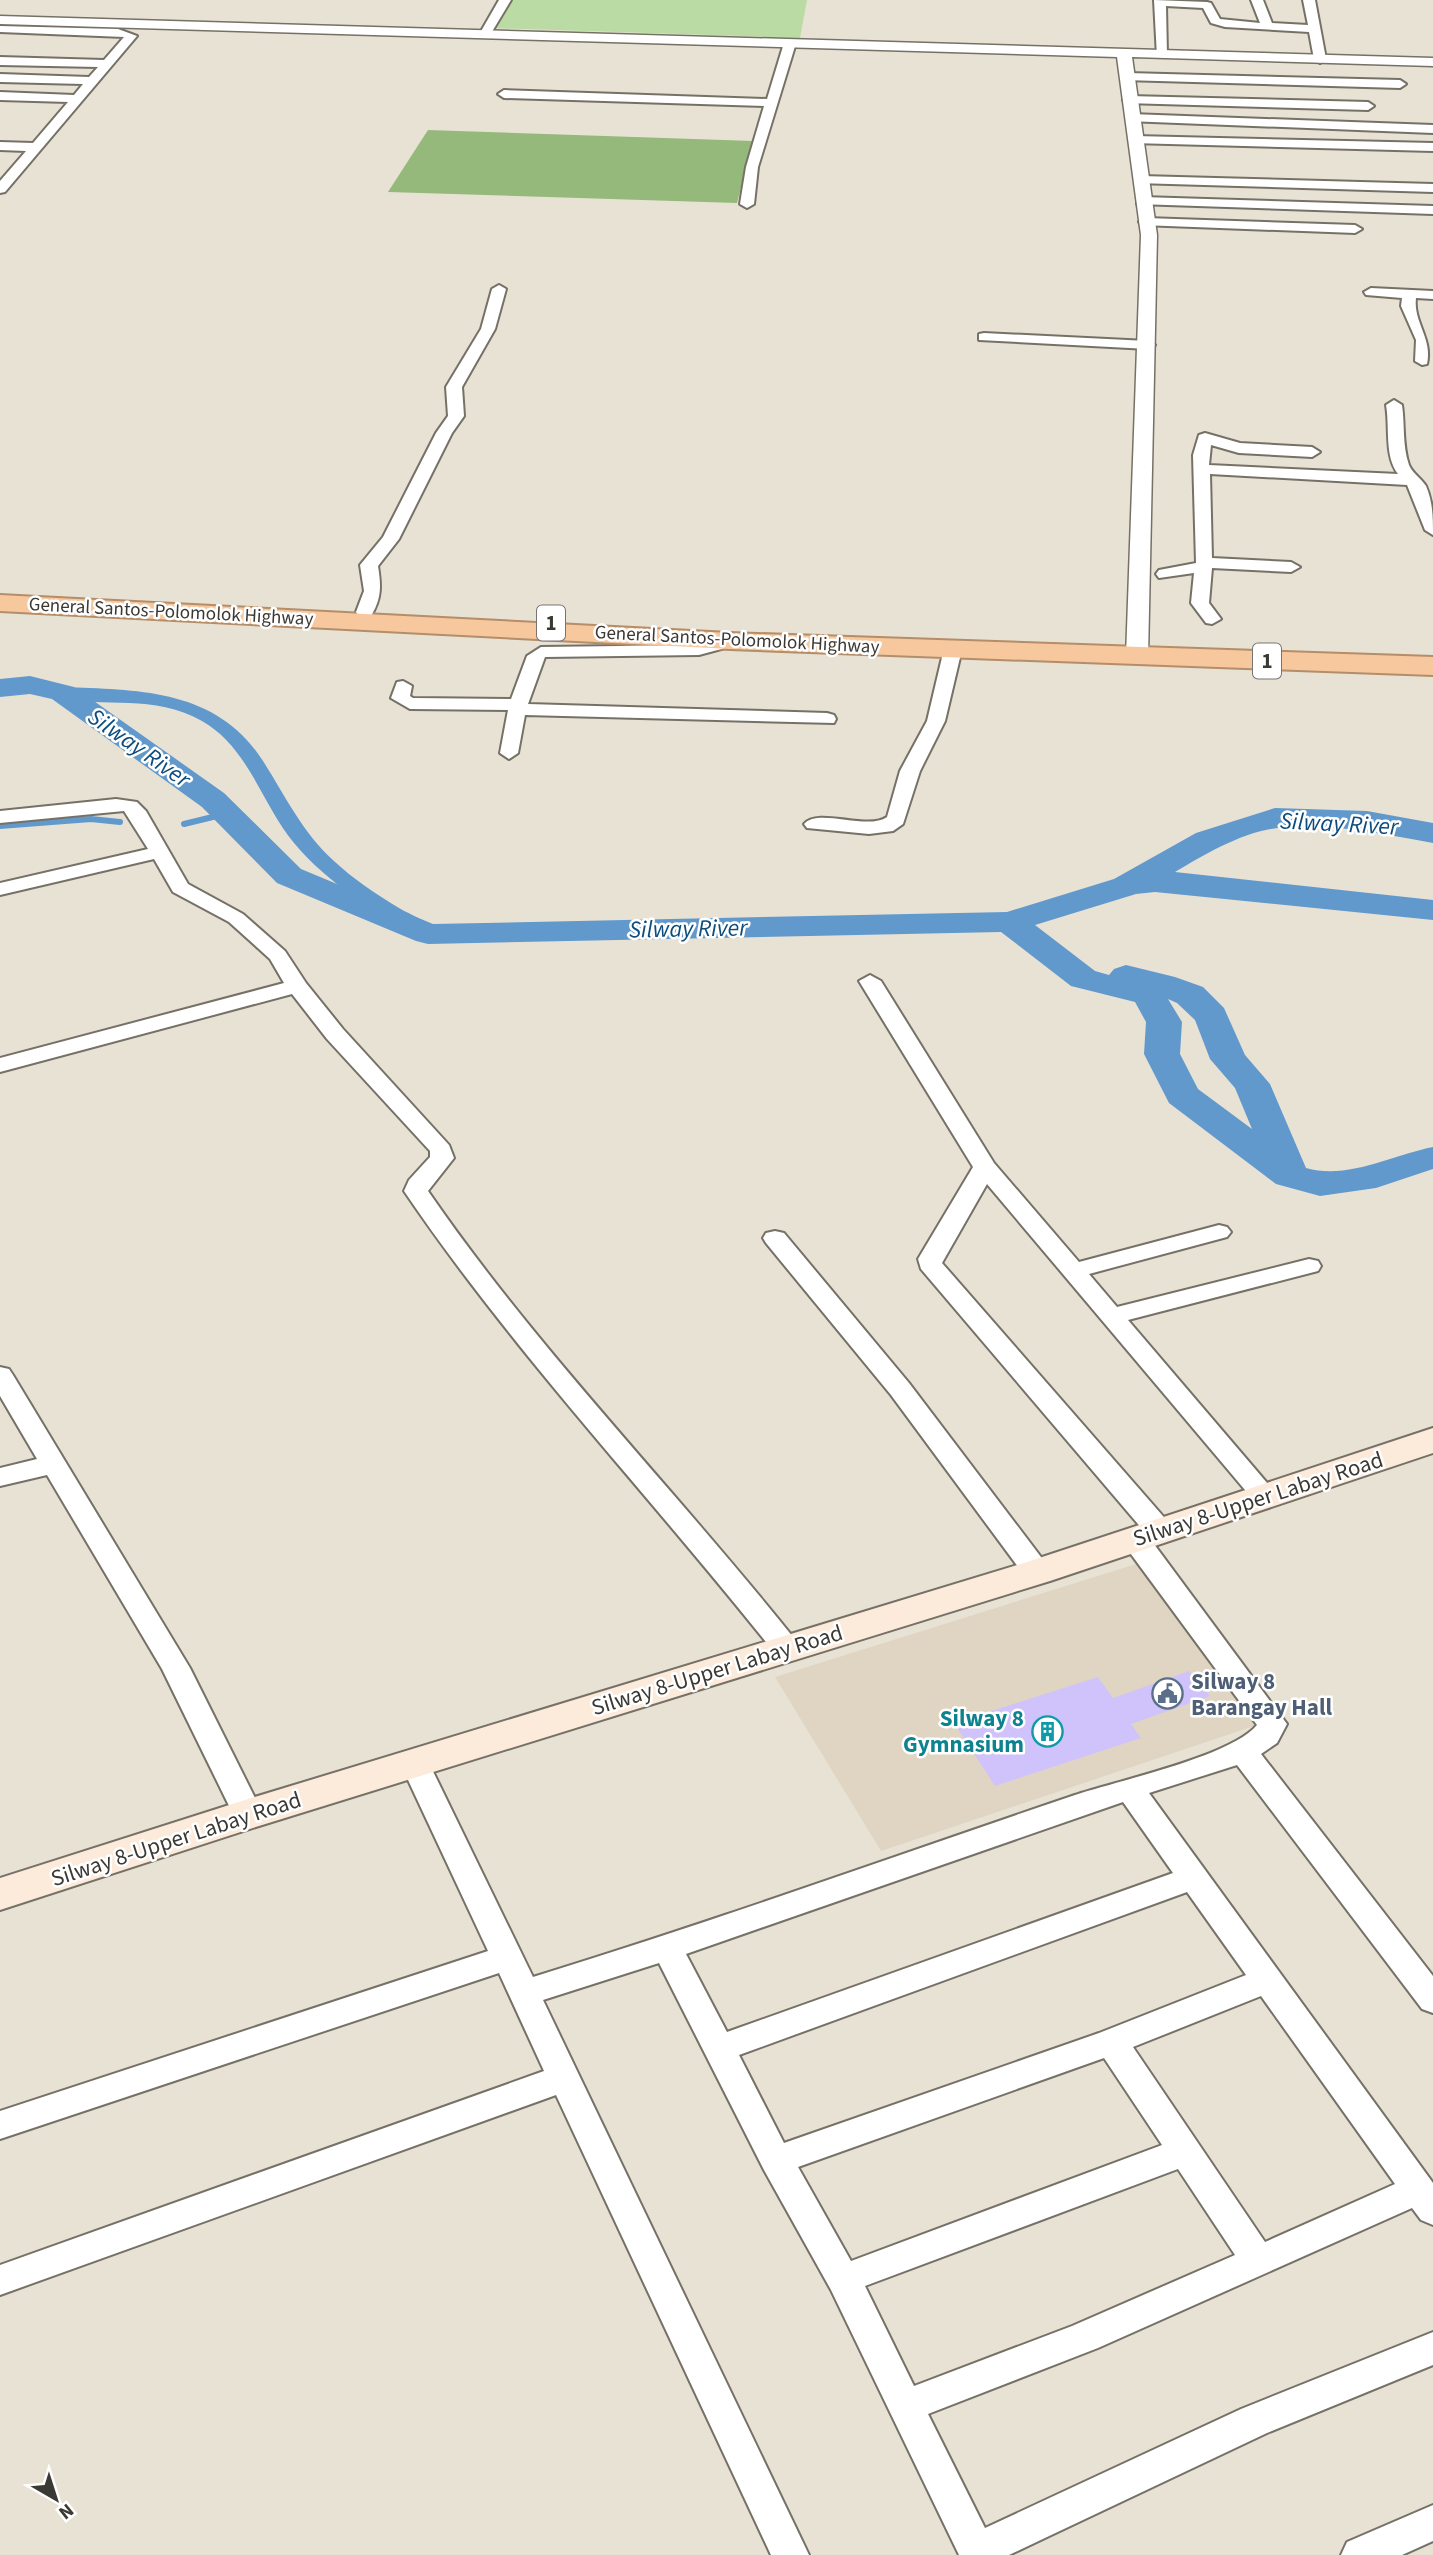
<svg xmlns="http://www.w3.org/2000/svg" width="1433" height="2555" font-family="'Source Sans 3',sans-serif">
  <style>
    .built { fill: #dfd5c2 }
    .green { fill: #badca4 }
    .forest { fill: #94b97a }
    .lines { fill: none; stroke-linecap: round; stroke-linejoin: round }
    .stream { stroke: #6299cd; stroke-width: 6 }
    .canal { fill: #6299cd; fill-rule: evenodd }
    .river { fill: #6299cd; fill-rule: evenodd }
    .building { fill: #d0c3fb }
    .minor-casing { stroke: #767166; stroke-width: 4 }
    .tertiary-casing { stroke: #767166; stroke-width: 3 }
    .secondary-casing { stroke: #767166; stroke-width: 4 }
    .trunk-casing { stroke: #b48d69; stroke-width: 4 }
    .minor { fill: #fff; fill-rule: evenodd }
    .tertiary { fill: #fff; fill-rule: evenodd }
    .secondary { fill: #fceada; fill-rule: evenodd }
    .trunk { fill: #f7c89e; fill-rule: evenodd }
    .labels { text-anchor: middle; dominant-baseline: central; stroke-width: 5; stroke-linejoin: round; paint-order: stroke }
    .far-street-label { font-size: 19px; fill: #3b3934; stroke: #fff }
    .shield { fill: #fff; stroke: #767471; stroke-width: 2 }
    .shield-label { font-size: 21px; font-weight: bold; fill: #3b3934 }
    .street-label { font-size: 23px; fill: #3b3934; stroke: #fff }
    .service-label { font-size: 23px; font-weight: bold; fill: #4e5e75; stroke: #fff; text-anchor: start }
    .culture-label { font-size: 23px; font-weight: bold; fill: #0d838f; stroke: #fff; text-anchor: end }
    .water-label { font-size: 24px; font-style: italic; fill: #0d4c7d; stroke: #fff }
  </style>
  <rect width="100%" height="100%" fill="#e8e2d5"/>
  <path class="built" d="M1136,1564L1260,1724L881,1851L775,1677Z"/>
  <path class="green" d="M507,0H807L800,38L489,28Z"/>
  <path class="forest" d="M428,130L753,141L737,203L388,192Z"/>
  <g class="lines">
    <g class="stream">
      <path d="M184,824L225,814"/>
      <path d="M0,826L91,819L120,822"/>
    </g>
    <path class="canal" d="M63,687C140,690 217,689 263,761C286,797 302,832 334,861C353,879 376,894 399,908C411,915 430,922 438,934L428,940L421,938C375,911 328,884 294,843C261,803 249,748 202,721C153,693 105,709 57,697L54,693Z"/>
    <path class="river" d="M30,676L74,687L224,793L301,869L433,924L1007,912L1114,879L1196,833L1275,808L1367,811L1433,823V843C1386,834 1326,822 1278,828C1242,832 1206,854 1175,872L1433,900V920L1155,892L1136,894L1035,925L1095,971L1109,975L1114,969L1126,965L1175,977L1203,987L1224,1008L1245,1055L1270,1084L1306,1168C1348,1180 1392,1155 1433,1147V1169L1376,1188L1320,1196L1276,1184L1169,1103L1144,1054L1146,1022L1135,1002L1071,986L1001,932L428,944L416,941L277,883L202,807L52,699L30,694L0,697V679ZM1168,999L1177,1003L1195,1020L1210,1059L1235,1088L1252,1129L1198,1089L1180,1054L1182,1022Z"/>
  </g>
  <path class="building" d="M1189,1671L1210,1696L1131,1724L1141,1738L995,1786L954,1723L1098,1677L1113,1698Z"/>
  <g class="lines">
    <defs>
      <g id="minor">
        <path d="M499,0H511L490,35H482L480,33Z"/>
        <path d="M1154,0L1207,2L1211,3L1220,19L1260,23L1251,0H1263L1272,23L1308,25L1303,0H1315L1326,59L1320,63L1314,59L1309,32L1225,27L1211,23L1203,8L1166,6L1167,55L1157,57Z"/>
        <path d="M0,26L118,29L137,36L5,192L0,193V181L26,151L0,150V142L33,143L68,102L0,100V92L74,95L83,84L0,82V74L89,77L98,67L0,65V57L104,60L124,37L0,32Z"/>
        <path d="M790,40L796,43L758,167L754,204L747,208L740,204L746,167L764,106L504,98L498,94L504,90L767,99L784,43Z"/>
        <path d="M1127,73L1400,80L1406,84L1400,88L1123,80V74Z"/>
        <path d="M1129,96L1368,102L1374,106L1368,110L1125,103L1123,100Z"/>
        <path d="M1131,114L1433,125V133L1127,121V115Z"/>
        <path d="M1135,136L1433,143V151L1131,143L1129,140Z"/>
        <path d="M1141,176L1433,184V192L1136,183L1135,180Z"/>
        <path d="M1142,197L1433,206V214L1137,204V198Z"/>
        <path d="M1146,218L1355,225L1362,229L1355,233L1141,225L1139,222Z"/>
        <path d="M499,285L506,289L495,329L462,387L464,416L452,433L399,539L378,566C381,585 382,598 371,616H359L356,612L364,591L360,565L383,537L436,433L448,416L446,387L481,329L492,289Z"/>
        <path d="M1371,288L1433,291V299L1416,298C1413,322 1433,339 1427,364L1422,365L1415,361L1416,340L1401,306L1402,298L1366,295L1364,292Z"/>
        <path d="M984,333L1148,341L1155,345L1148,349L979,340V334Z"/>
        <path d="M1394,400L1402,405C1405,425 1402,445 1409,465C1412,473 1421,478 1426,486C1433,502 1433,518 1433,535L1425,530L1407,485L1210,474L1212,558L1291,562L1300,567L1291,572L1212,568L1209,603L1221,619L1212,624L1206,623L1191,603L1194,573L1159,578L1156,574L1159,570L1196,563L1193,455L1199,435L1205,433L1240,443L1312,447L1320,452L1312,457L1239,453L1211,445L1209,465L1398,474C1384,456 1390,427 1386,405Z"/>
        <path d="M730,636L739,641L736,645L699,655L545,657L528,704L827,713L834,715L836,719L834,723L525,715L518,753L509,759L500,753L508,710L410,709L391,698L397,682L403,681L412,686L410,696L413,698L511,699L527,656L541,647L698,645Z"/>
        <path d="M953,644L962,649L945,721L920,771L903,824L893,831L869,834L807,828L804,824C818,807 867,831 887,817L900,771L927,721L944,649Z"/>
        <path d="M116,799L137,802L146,811L188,884L243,914L285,951L306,983L343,1029L449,1145L454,1158L428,1191C538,1351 676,1490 797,1642L801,1649L797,1656L787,1659L777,1656C654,1500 516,1356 404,1191L409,1180L430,1157V1151L327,1039L292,994L0,1072V1058L284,983L270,959L229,922L173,892L154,859L0,895V883L148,849L124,811L0,823V811Z"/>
        <path d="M870,975L881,981L994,1163L1079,1262L1219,1225L1227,1227L1231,1232L1227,1237L1089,1274L1117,1307L1309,1259L1318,1261L1321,1266L1318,1271L1128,1320L1274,1491L1278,1497L1274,1503L1265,1506L1256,1503L987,1184L942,1263L1169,1523L1173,1530L1169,1537L1159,1539L1149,1537L921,1269L918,1259L973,1167L859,981Z"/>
        <path d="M775,1231L784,1233L909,1383L1047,1565L1051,1572L1047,1579L1037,1582L1027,1579L891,1395L766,1243L763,1238L766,1233Z"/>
        <path d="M0,1367L9,1369L13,1375L190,1668L263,1814L259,1822L248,1825L237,1822L162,1669L47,1475L0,1486V1468L37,1459L0,1396Z"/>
        <path d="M1135,1530L1145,1532L1287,1724L1277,1743L1261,1754L1433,1976V2013L1422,2009L1237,1765L1149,1793L1433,2183V2225L1421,2220L1412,2208L1098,2348L928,2414L985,2528L1241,2409L1433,2332V2365L1267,2433L1009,2555H959L831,2290L764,2170L659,1963L543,2000L809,2555H771L556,2095L0,2295V2265L544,2071L499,1973L0,2139V2111L488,1951L401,1765L406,1757L416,1754L426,1757L533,1977C715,1921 895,1856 1075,1795C1117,1781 1232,1756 1257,1725L1125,1546L1121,1539L1125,1532ZM1123,1802L1173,1873L727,2032L686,1954ZM1187,1892L1246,1975L1099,2033L784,2143L739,2055ZM1261,1996L1395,2184L1265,2242L1133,2047ZM1104,2058L1162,2145L851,2261L798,2167ZM1178,2169L1235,2255L1072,2326L914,2386L865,2286Z"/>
        <path d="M1433,2505V2541L1402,2555H1341L1347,2542Z"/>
      </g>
      <path id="tertiary" d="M0,16L1433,58V66L1132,57L1157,235L1148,657L1137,664L1126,657L1141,235L1117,57L0,24Z"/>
      <path id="secondary" d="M1433,1428V1453L1050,1581L259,1826L0,1910V1878L248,1799L1024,1563Z"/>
      <path id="trunk" d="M0,595L730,633L1433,657V675L730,649L0,611Z"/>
    </defs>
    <use href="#minor" class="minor-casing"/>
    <use href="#tertiary" class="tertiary-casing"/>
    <use href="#secondary" class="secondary-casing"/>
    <use href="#trunk" class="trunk-casing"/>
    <use href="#minor" class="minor"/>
    <use href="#tertiary" class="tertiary"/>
    <use href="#secondary" class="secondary"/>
    <use href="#trunk" class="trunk"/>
  </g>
  <defs>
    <symbol id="civic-ring" viewBox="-11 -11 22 22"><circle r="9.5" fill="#fff" stroke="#5c6f8a" stroke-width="1.5"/><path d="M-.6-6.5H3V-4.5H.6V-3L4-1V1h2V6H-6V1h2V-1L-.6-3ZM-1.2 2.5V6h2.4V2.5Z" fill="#5c6f8a"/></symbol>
    <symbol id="building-ring" viewBox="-11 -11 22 22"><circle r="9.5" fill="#fff" stroke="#0f9aa8" stroke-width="1.5"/><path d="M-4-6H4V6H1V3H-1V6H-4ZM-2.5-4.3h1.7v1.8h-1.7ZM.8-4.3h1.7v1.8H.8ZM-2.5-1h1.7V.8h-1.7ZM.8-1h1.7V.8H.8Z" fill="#0f9aa8"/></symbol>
  </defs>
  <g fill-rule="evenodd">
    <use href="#civic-ring" x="1150" y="1676" width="35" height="35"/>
    <use href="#building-ring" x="1030" y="1714" width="35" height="35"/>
  </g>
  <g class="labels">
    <g class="far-street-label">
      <text transform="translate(171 612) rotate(3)">General Santos-Polomolok Highway</text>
      <text transform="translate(737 640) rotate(3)">General Santos-Polomolok Highway</text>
    </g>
    <g class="shield">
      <rect x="537" y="605.5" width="28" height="35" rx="5"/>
      <rect x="1253" y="643.5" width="28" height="35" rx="5"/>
    </g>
    <g class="shield-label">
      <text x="551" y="623">1</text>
      <text x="1267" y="661">1</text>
    </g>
    <g class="street-label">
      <text transform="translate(1258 1499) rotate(-18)">Silway 8-Upper Labay Road</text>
      <text transform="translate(717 1670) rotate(-17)">Silway 8-Upper Labay Road</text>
      <text transform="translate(176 1839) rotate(-18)">Silway 8-Upper Labay Road</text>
    </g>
    <g class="service-label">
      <text x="1191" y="1681">Silway 8<tspan x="1191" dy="26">Barangay Hall</tspan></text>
    </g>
    <g class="culture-label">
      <text x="1024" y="1718">Silway 8<tspan x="1024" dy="26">Gymnasium</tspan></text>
    </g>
    <g class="water-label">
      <text transform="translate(139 748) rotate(35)">Silway River</text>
      <text transform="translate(1339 824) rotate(3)">Silway River</text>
      <text transform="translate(688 929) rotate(-1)">Silway River</text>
    </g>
  </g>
  <g transform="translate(56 2499) rotate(141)" stroke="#ffffff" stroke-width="5" paint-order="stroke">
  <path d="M0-5L12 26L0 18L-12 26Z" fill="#3b3934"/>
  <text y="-10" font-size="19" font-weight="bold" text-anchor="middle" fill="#3b3934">N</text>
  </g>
</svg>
